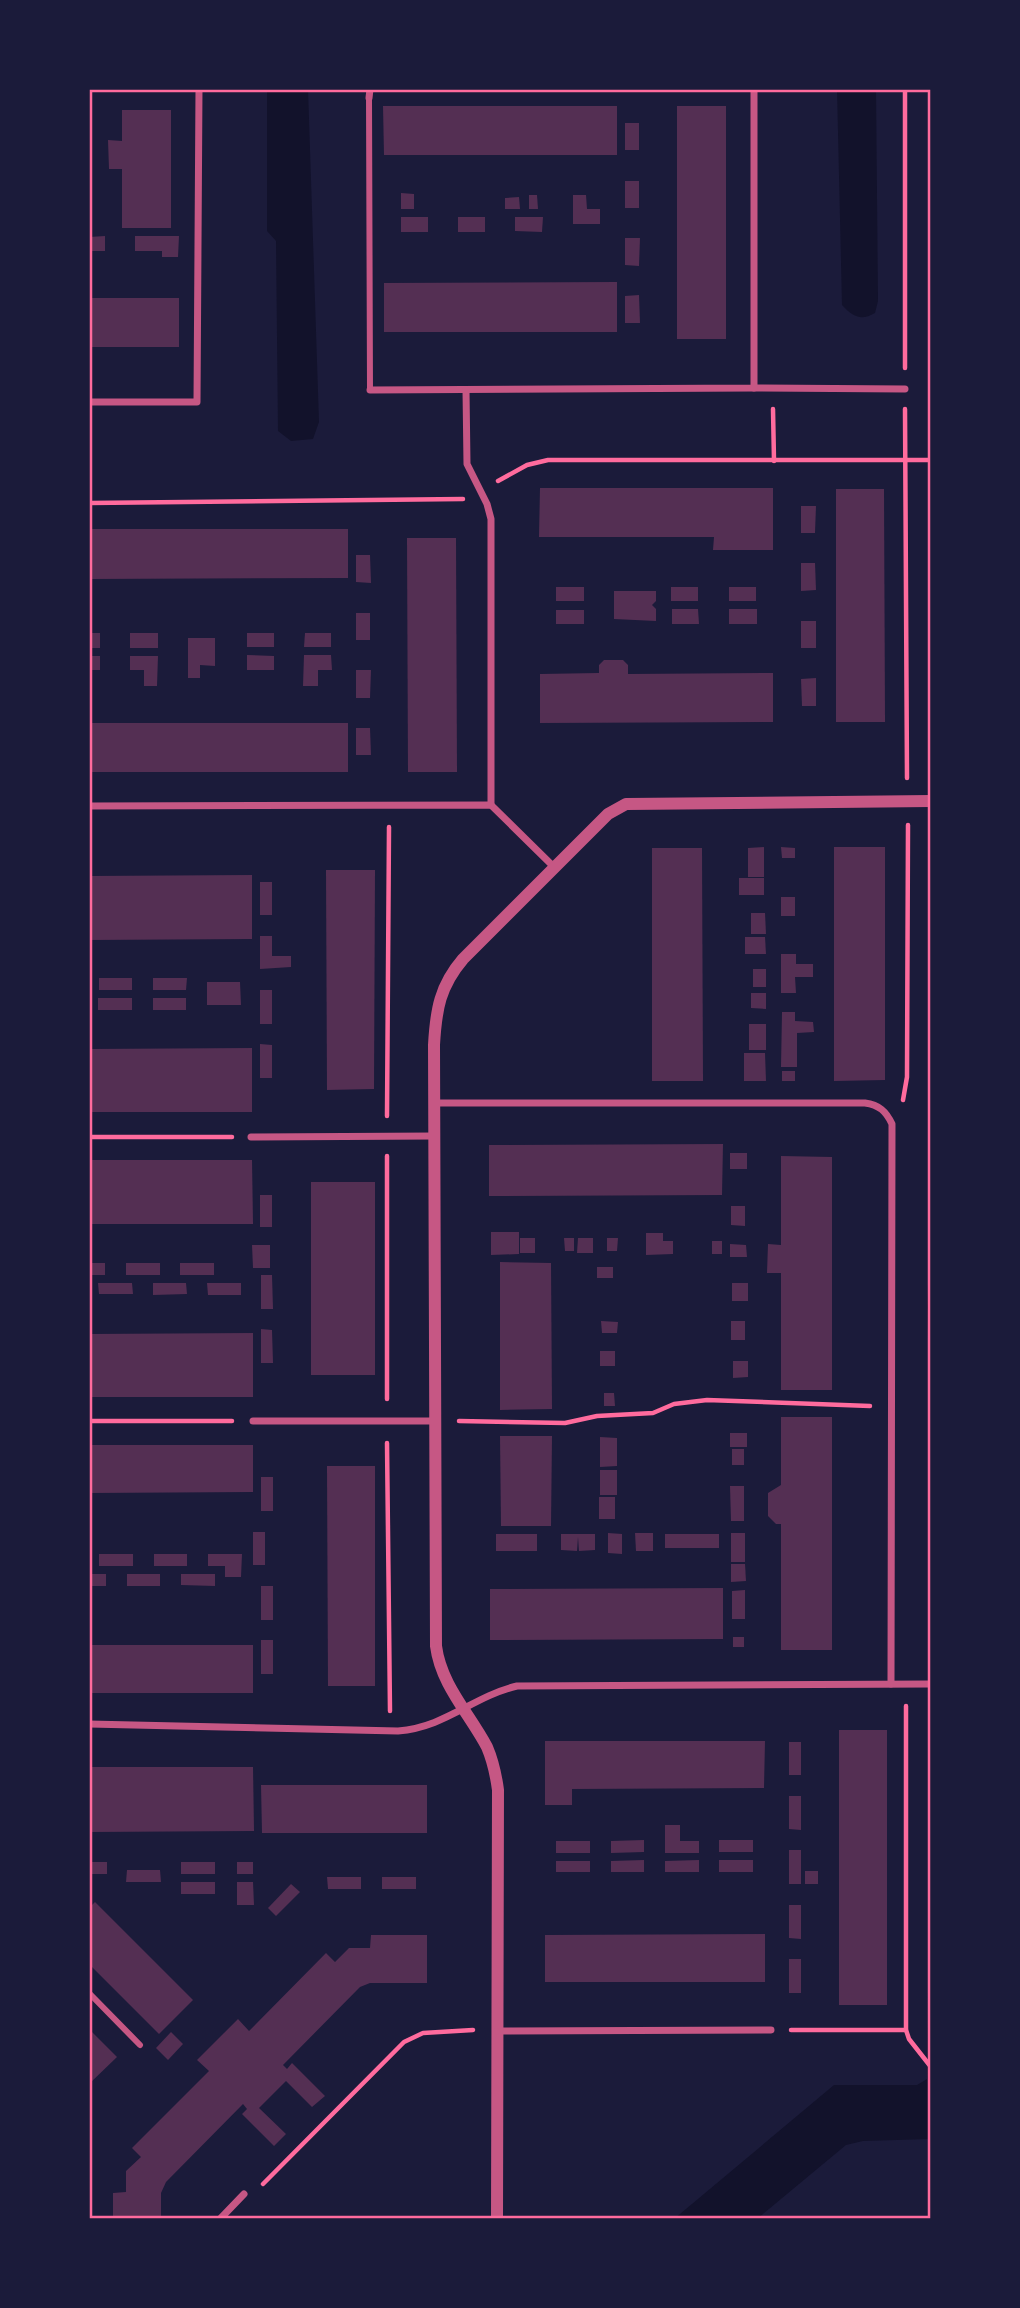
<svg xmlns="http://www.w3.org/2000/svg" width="1020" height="2308" font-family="'Archivo Narrow',sans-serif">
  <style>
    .water { fill: #12122b }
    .building { fill: #542f53 }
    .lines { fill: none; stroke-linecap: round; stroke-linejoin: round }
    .path { stroke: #ff6b9d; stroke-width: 4.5 }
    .pedestrian { stroke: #c65784; stroke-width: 6 }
    .minor { stroke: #c65784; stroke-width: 7 }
    .tertiary { stroke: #c65784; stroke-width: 12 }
    .neatline { fill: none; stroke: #ff6b9d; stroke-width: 2.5 }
  </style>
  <rect width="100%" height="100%" fill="#1b1b3a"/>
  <g class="water">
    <path d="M267,89H308L319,422L313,439L291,441L278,431L276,241L267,231Z"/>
    <path d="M837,89H876L878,301L875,313C861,321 853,317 842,305Z"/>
    <path d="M931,1218V1434L927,1307Z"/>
    <path d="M931,1737V2139L863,2141L846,2145L757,2219H674L834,2085H917L927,2079Z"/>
  </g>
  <g class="building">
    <path d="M383,106H617V155H384Z"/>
    <rect x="677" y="106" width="49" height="233"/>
    <path d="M122,110H171V228H122V169H109L108,140L122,141Z"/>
    <rect x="625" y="123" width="14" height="27"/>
    <rect x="625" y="181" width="14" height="27"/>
    <path d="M401,193L414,194V209H401Z"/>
    <path d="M529,195H537L538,209H529Z"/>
    <path d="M573,195H586L587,209H600V224H573Z"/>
    <path d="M519,197L520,209H505V198Z"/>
    <rect x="401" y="217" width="27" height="15"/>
    <rect x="458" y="217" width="27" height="15"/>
    <path d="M515,217H543L542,232L515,231Z"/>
    <path d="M105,236V251H89V237Z"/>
    <path d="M135,236H179L178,257H162V251H135Z"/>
    <path d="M625,238H640L639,266L625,265Z"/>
    <path d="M617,282V332H384V283Z"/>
    <path d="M639,295L640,323H625V296Z"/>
    <rect x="89" y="298" width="90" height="49"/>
    <path d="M540,488H773V550H713L714,537H539Z"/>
    <path d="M836,489H884L885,722H836Z"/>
    <path d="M801,506H816L815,533H801Z"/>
    <path d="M89,529H348V578L89,579Z"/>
    <path d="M407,538H456L457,772H408Z"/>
    <path d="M356,555H370L371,583L356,582Z"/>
    <path d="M801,563H815L816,590L801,591Z"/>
    <rect x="556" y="587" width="28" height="14"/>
    <rect x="671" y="587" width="27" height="14"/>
    <rect x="729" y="587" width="27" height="14"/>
    <path d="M614,591H656V601L652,605L656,609V621L614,619Z"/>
    <path d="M672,609H698L699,624H672Z"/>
    <rect x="729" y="609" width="28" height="15"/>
    <rect x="556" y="610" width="28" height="14"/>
    <rect x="356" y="613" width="14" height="27"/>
    <rect x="801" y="621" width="15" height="27"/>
    <rect x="89" y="633" width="11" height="15"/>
    <rect x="130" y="633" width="28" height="15"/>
    <rect x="247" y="633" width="27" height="14"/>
    <path d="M305,633H331V647H304Z"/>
    <path d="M188,638H215V666L200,665V678H188Z"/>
    <path d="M247,655L274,656V670H247Z"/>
    <path d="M304,655H331L332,670H318V686H303Z"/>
    <rect x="89" y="656" width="11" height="14"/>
    <path d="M130,656H158L157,686H144V670H130Z"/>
    <path d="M604,660H623L628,665V674L773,673V722L540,723V674L599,673V665Z"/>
    <path d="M356,670H371L370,698H356Z"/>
    <path d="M816,678V706H802L801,679Z"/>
    <rect x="89" y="723" width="259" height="49"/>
    <path d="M356,728H370L371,755H356Z"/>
    <path d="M764,847V877H748V848Z"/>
    <path d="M781,847L795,848V858H782Z"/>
    <path d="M834,847H885V1080L834,1081Z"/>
    <path d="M652,848H702L703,1081H652Z"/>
    <path d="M326,870H375L374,1089L327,1090Z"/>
    <path d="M252,875V939L89,940V876Z"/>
    <rect x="739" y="878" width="25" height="17"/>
    <rect x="260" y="882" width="12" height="33"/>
    <rect x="781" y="897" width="14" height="19"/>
    <path d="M751,913H765L766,934H751Z"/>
    <path d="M260,936H272V956H291V967L260,969Z"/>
    <path d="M745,937H765L766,954H745Z"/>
    <path d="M781,954H796V964H813V977H795L796,993H781Z"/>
    <rect x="753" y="969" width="13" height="18"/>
    <rect x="99" y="978" width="33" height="12"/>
    <path d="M153,978H187L186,990H153Z"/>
    <path d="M207,982H240L241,1005H207Z"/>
    <rect x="260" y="990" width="12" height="34"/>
    <path d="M751,993H766V1009L751,1008Z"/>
    <rect x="98" y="998" width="34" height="12"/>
    <rect x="153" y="998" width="33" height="12"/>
    <path d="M782,1012H795V1021L813,1022L814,1032L797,1033V1067H781Z"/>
    <rect x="749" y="1024" width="17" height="26"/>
    <path d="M260,1044L272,1045V1078H260Z"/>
    <path d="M252,1048V1112H89V1049Z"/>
    <path d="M744,1053H765L766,1081H744Z"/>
    <rect x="782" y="1071" width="13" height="10"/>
    <path d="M723,1144L722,1195L489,1196V1145Z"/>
    <rect x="730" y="1153" width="17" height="16"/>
    <path d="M781,1156L832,1157V1390H781V1273H767L768,1244L781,1245Z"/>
    <path d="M89,1160H252L253,1224H89Z"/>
    <rect x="311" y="1182" width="64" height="193"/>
    <rect x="260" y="1195" width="12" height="32"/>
    <path d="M731,1206H745V1226L731,1225Z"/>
    <path d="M491,1232H519V1254L491,1255Z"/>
    <path d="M646,1233H663V1241H673V1254L646,1255Z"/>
    <rect x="520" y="1238" width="15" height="15"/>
    <path d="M564,1238H574V1251H565Z"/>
    <path d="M578,1238H593V1253H577Z"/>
    <path d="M607,1238H618L617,1251H607Z"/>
    <rect x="712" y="1241" width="10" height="13"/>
    <path d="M730,1244L746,1245L747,1257H730Z"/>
    <path d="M252,1245H270V1268H253Z"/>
    <path d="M500,1262L551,1263L552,1409L500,1410Z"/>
    <rect x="89" y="1263" width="16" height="12"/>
    <rect x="126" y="1263" width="34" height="12"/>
    <rect x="180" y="1263" width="34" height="12"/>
    <rect x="597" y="1267" width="16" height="11"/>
    <path d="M261,1275H272L273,1309H261Z"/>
    <path d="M98,1283H132L133,1294H99Z"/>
    <path d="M153,1283H186L187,1294L153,1295Z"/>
    <path d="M207,1283H241V1295H208Z"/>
    <rect x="732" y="1283" width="16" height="18"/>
    <path d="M601,1321L618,1322L617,1333H602Z"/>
    <rect x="731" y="1321" width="14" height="19"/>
    <path d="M261,1329L272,1330L273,1363H261Z"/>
    <path d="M253,1333V1397H89V1334Z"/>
    <rect x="600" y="1351" width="15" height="15"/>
    <path d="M733,1361H748V1377L733,1378Z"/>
    <path d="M604,1393H614L615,1406H604Z"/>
    <path d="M781,1417H832V1650H781V1524H776L768,1516V1493L781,1485Z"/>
    <rect x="730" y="1433" width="17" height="14"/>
    <path d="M500,1436H552L551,1526H501Z"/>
    <path d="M600,1437L617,1438V1466L600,1467Z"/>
    <path d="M89,1445H253V1492L89,1493Z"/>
    <rect x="732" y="1449" width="12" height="16"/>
    <path d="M327,1466H375V1686H328Z"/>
    <rect x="600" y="1470" width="17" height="25"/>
    <rect x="261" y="1477" width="12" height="34"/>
    <path d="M730,1486H744V1521H731Z"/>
    <rect x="599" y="1497" width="16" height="22"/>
    <rect x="253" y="1532" width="12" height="33"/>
    <path d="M608,1533L622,1534V1554L608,1553Z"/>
    <path d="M635,1533H653V1551H636Z"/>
    <rect x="731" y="1533" width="14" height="29"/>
    <rect x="496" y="1534" width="41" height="17"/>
    <path d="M561,1534H595V1550L579,1551L578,1537L577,1551L561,1550Z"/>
    <rect x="665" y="1534" width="54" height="14"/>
    <rect x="99" y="1554" width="34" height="12"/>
    <rect x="154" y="1554" width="33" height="12"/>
    <path d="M208,1554H242L241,1577H225V1566H208Z"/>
    <path d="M731,1564H745L746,1581L731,1582Z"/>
    <rect x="89" y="1574" width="17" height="12"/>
    <rect x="127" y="1574" width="33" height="12"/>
    <path d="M181,1574H215V1586L181,1585Z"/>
    <rect x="261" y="1586" width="12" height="34"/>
    <path d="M723,1588V1639L490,1640V1589Z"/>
    <path d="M745,1590V1619H732V1591Z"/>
    <rect x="733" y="1637" width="11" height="10"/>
    <rect x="261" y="1640" width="12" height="34"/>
    <rect x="89" y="1645" width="164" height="48"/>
    <rect x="839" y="1730" width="48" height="275"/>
    <path d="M545,1741H765L764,1788L572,1789V1805H545Z"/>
    <rect x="789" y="1742" width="12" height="33"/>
    <path d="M89,1767H253L254,1831L89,1832Z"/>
    <path d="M261,1785H427V1833H262Z"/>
    <path d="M789,1796H801V1830L789,1829Z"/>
    <path d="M665,1825H680V1841H699V1853H665Z"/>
    <path d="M644,1840V1852L611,1853V1841Z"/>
    <rect x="719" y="1840" width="34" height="12"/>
    <rect x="556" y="1841" width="34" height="12"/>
    <rect x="789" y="1850" width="12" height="34"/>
    <path d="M644,1860V1872H611V1861Z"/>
    <path d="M699,1860V1872H665V1861Z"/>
    <rect x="719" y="1860" width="34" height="12"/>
    <rect x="556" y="1861" width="34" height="11"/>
    <rect x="89" y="1862" width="18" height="12"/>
    <rect x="181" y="1862" width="34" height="12"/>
    <rect x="237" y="1862" width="16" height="12"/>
    <path d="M127,1870H160L161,1882H126Z"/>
    <rect x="805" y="1871" width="13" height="13"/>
    <path d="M327,1877H361V1889H328Z"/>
    <rect x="382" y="1877" width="34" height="12"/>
    <rect x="181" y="1882" width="34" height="12"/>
    <path d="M237,1882H253L254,1905H237Z"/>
    <path d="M291,1884L300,1892L276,1916L268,1908Z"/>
    <path d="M95,1902L193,2000L159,2034L89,1964V1908Z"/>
    <path d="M789,1905H801V1939L789,1938Z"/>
    <path d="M765,1934V1982H545V1935Z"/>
    <path d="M371,1935H427V1983H370L360,1987L283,2065L287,2069L292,2063L325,2096L312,2107L286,2081L259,2108L286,2134L274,2146L242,2114L247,2109L243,2104L166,2182L161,2193V2219H113V2193L126,2192V2171L141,2157L132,2148L209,2071L197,2060L238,2019L249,2031L326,1953L335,1962L349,1948H370Z"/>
    <rect x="789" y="1959" width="12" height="34"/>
    <path d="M89,2029L117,2057L89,2084Z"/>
    <path d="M171,2032L183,2044L168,2060L156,2048Z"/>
  </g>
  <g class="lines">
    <g class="path">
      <path d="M905,89V368"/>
      <path d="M773,409L774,461"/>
      <path d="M905,409L907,778"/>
      <path d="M498,481L527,465L548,460H931"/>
      <path d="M89,503L463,499"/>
      <path d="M903,1100L907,1077L908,825"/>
      <path d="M387,1116L389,827"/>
      <path d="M89,1137H232"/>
      <path d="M387,1399V1156"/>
      <path d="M89,1421H232"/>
      <path d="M459,1421L565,1423L597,1416L653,1413L674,1404L707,1400L870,1406"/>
      <path d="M387,1443L390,1711"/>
      <path d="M906,1706V2030L909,2039L931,2067"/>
      <path d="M791,2030H906"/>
      <path d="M263,2184L404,2042L423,2033L473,2030"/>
    </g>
    <g class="pedestrian">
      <path d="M369,98L370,390"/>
      <path d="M89,1993L140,2045"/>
    </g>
    <g class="minor">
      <path d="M369,98L370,89"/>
      <path d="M754,388L905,389"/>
      <path d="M370,390L754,388V89"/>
      <path d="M466,390L467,464L487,504L491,519V805"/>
      <path d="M89,402H197L199,89"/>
      <path d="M89,806L491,805L555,868"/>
      <path d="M435,1103H865C879,1105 886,1111 892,1124L891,1684"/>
      <path d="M251,1137L434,1136"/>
      <path d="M253,1421H435"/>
      <path d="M89,1724L398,1731C446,1727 472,1697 517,1686L931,1684"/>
      <path d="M497,2031L771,2030"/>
      <path d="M220,2219L244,2194"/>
    </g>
    <path class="tertiary" d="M497,2219L498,1790C496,1775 493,1761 487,1747C469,1713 441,1685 436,1646L434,1045C436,1009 440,986 463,959L608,814L626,804L931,801"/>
  </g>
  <rect width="1020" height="2308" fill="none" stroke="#1b1b3a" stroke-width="182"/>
  <rect x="91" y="91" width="838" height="2126" class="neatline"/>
</svg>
